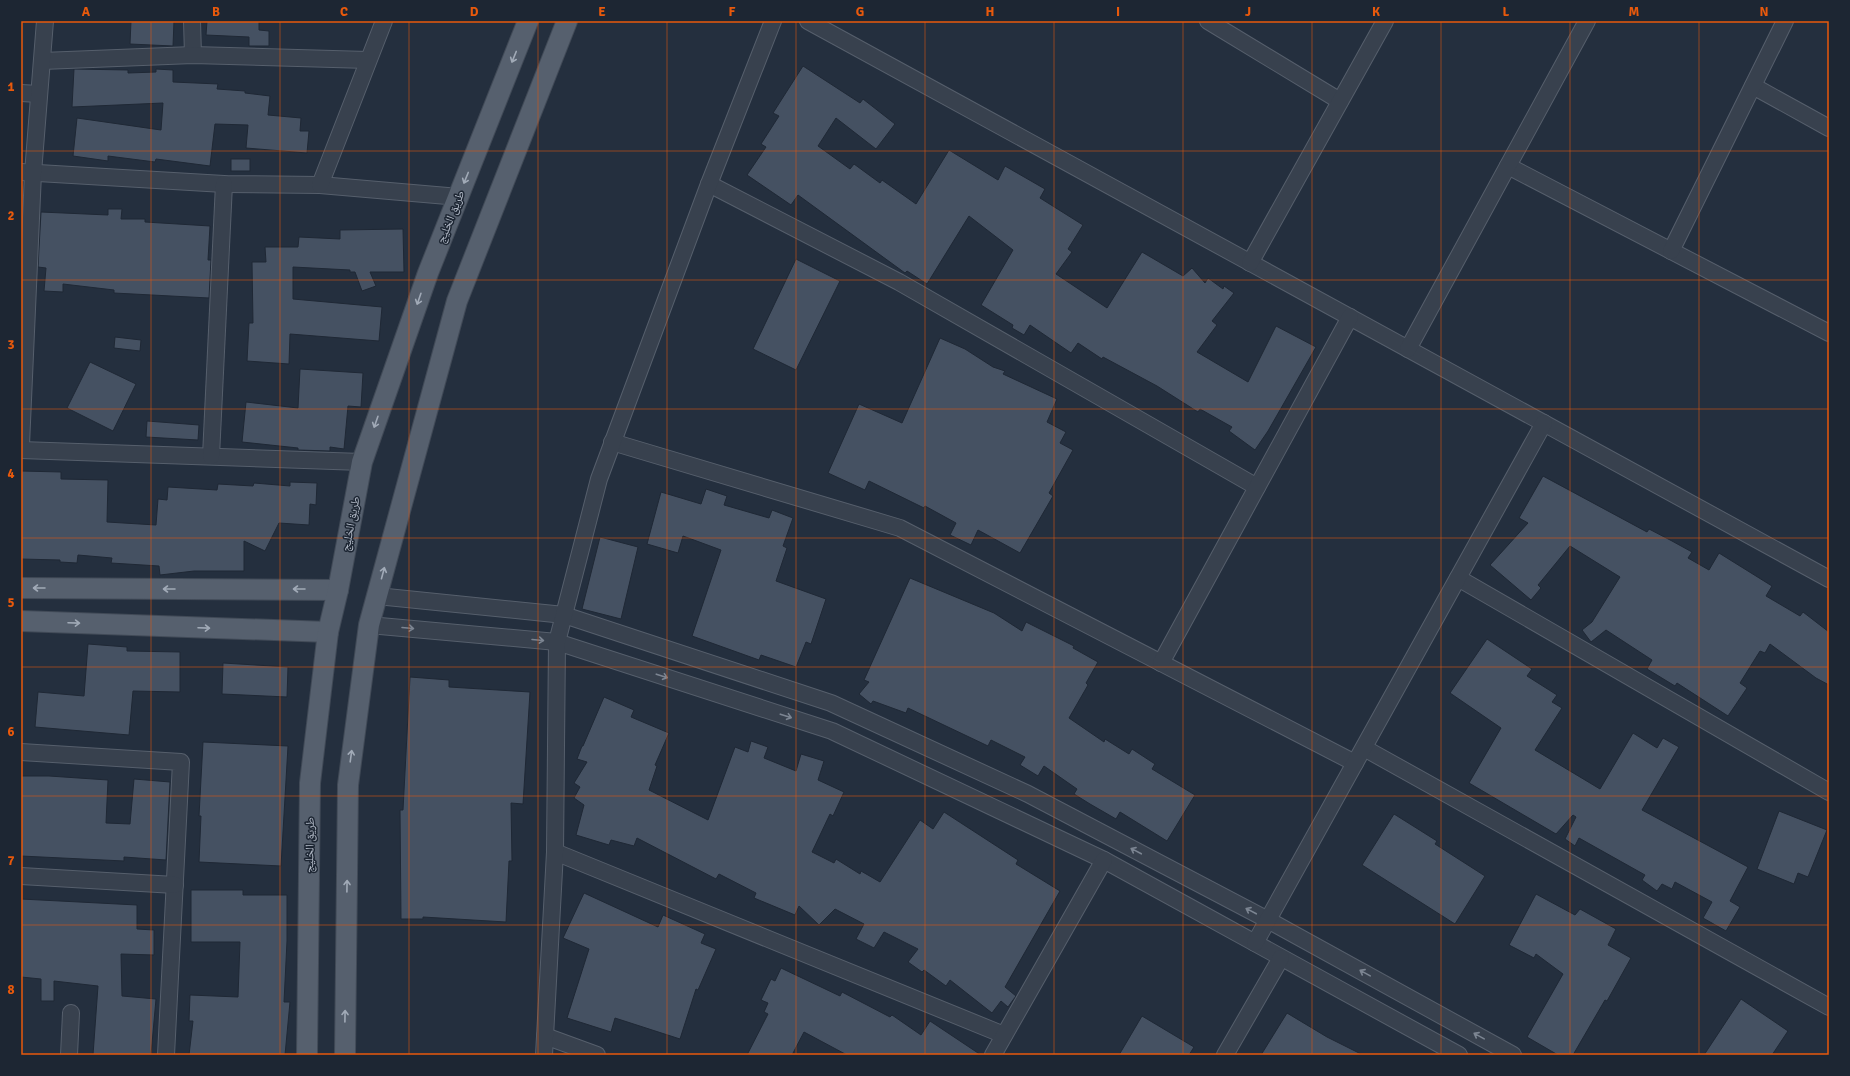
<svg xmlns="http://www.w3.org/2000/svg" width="1850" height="1076" font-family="Signika,'Noto Naskh Arabic',sans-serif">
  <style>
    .building { fill: #455162; stroke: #1f2835 }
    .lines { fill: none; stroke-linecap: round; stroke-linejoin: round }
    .minor-casing { stroke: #565f6c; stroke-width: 18 }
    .major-casing { stroke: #414a57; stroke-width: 22 }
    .minor { stroke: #38414e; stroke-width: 16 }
    .major { stroke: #56606e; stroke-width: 20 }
    .oneway { stroke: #a1aab7 }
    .oneway2 { stroke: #7c8592 }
    .grid { fill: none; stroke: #e8590c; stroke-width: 1; stroke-opacity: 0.55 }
    .labels { text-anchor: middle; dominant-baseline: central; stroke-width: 3; stroke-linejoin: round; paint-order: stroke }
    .street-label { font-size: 12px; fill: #b4bcc9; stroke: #1d2633 }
    .neatline { fill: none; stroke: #e8590c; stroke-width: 1.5 }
    .grid-label { font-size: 13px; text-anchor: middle; font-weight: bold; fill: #e8590c }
  </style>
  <rect width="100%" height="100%" fill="#242f3e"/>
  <g class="building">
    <path d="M131,21H174L173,46L130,44Z"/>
    <path d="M207,21H259V30L269,31V46H249V37L206,35Z"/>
    <path d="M803,66L860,103L863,99L895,124L876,149L836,118L818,146L850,169L854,164L880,183L882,180L916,204L949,150L998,180L1005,166L1045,189L1040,198L1083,225L1068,249L1072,252L1056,274L1107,308L1142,252L1183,276L1192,268L1205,283L1208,278L1223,289L1224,286L1234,293L1212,321L1217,325L1197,352L1248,382L1276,326L1316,347L1268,431L1255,450L1229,431L1232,427L1200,409L1198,412L1157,386L1103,357L1102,359L1078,343L1071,353L1030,325L1024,335L1012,328L1013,325L981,305L1013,250L969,216L927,284L907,271L905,273L798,195L791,205L747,175L766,147L761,144L779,116L773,113Z"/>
    <path d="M74,69L128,70V73L156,72V69L173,70V82L218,84L217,89L245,91V93L270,96L268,115L301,118L300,131H309L307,153L246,148L248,125L215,124L210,166L156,159L155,162L108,156V161L73,156L77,118L161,130L163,103L72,107Z"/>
    <rect x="231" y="159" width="19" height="12"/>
    <path d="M108,209H122L121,219H145V222L210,226L208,260H211L209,298L114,293V290L63,284V292L44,291L46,268L38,267L41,212L108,215Z"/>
    <path d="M403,229L404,272H370L376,286L362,291L355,272H350V270L293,267V299L382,307L379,341L290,334L289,364L247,361L249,323H253L252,262H266L265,247H298L299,237L340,239V230Z"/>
    <path d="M796,259L840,281L796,370L753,349Z"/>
    <path d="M115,337L141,340L140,351L114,348Z"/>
    <path d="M940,338L965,349L993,367L1005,371L1003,374L1057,399L1047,422L1066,432L1060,443L1073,450L1049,493L1053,496L1020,553L978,530L971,545L950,535L956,523L925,506L924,508L869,481L865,490L828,473L859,404L902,423Z"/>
    <path d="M90,362L136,384L113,431L67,408Z"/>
    <path d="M300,369L363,373L361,407L348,406L344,449L330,447V451L298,450V448L242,442L246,402L298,408Z"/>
    <path d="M147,421L199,425L198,440L146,437Z"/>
    <path d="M21,471L61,472V479L108,480L107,522L156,525L158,499L167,500L168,487L217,490L218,484L253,486L254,483L290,486V482L317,483L316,505L310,504L309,525L279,523L265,551L244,541V571H194L160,575L159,566L111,563L112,558L78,555L77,563L60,562V560L21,559Z"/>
    <path d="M1543,476L1647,532L1649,529L1672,541L1692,552L1688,558L1709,570L1719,553L1772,586L1766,596L1800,616L1803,612L1829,632V685L1816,678L1770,644L1765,653L1760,651L1740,683L1747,688L1728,716L1677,683L1675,686L1647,669L1652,660L1606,630L1591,642L1582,630L1592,622L1620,577L1570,546L1538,585L1541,588L1531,600L1490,565L1528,523L1519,518Z"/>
    <path d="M706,489L727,496L724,505L769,518L772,510L793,518L783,546L787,548L776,581L826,599L811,644L806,642L796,667L761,655L759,660L692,636L721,550L683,536L678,553L647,544L661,492L701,504Z"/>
    <path d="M600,537L638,547L621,619L582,609Z"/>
    <path d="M910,578L994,613L1022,631L1026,622L1074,646L1073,648L1098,662L1086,683L1088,685L1069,718L1104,742L1105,739L1129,754L1132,749L1155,764L1152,769L1195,795L1167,841L1120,812L1116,819L1090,804L1074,794L1077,789L1044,766L1038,776L1020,765L1025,757L991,740L988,746L908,708L906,713L873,701L871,704L859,694L869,682L864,680Z"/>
    <path d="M1487,639L1532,669L1527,676L1557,695L1552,702L1562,708L1535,750L1600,789L1633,733L1657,748L1663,738L1679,747L1642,810L1748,867L1730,901L1740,907L1726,931L1703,918L1712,902L1675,882L1672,889L1662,884L1657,891L1642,880L1645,875L1579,838L1575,846L1565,839L1576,817L1573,815L1556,834L1469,783L1501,728L1450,693Z"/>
    <path d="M88,644L127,647V651L180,652V692L133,691L129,735L35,727L38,692L84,696Z"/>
    <path d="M223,663L288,667L287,697L222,694Z"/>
    <path d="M410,677L449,680V687L530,692L523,804L511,803L512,861H509L506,922L423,917V919H401L400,810H403Z"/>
    <path d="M604,697L634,710L631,717L669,733L655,765L657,766L649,790L708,820L735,747L748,752L751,741L768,747L764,758L796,771L801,754L824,761L818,780L844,792L833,816L830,814L812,852L834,863L836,859L860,874L861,871L880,882L920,820L933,829L944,812L1018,860L1016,864L1060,891L1005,987L1016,996L1013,1000L1008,1007L1001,1001L992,1013L950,980L946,986L924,970L922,972L908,962L918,949L884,932L874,948L856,939L864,924L835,909L819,925L799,906L795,915L754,898L756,893L719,874L716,879L637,838L634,846L611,840L609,845L576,835L584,805L574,798L580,787L574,783L587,762L577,759L582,746H583Z"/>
    <path d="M203,742L288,746L281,866L199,862L201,816H199Z"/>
    <path d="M21,776H49L108,780L106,823L130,824L134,779L170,782L166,860L124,857V861L21,856Z"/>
    <path d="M1779,811L1827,830L1808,877L1798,873L1794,884L1757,869Z"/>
    <path d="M1394,814L1437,841L1435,844L1485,876L1455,924L1362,865Z"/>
    <path d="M191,890H243V895H287V941L284,1002H290L285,1055H189L193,1021H189L190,995L238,997L240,942H191Z"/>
    <path d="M584,893L658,927L663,915L705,934L701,943L716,949L698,990L696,989L680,1039L615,1018L611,1032L567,1018L589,949L563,938Z"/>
    <path d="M1536,894L1575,915L1580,909L1616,929L1608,945L1631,958L1607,1001L1605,1000L1573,1055H1558L1527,1037L1563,974L1536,954L1534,958L1509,945Z"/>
    <path d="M21,899L137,905V929L154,930V955L121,954L122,996L156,999L151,1055H93L98,986L54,981V1001H41V979L21,977Z"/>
    <path d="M781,968L840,996L842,992L890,1017L892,1015L921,1035L930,1021L981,1055H847L804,1032L792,1055H747L768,1014L764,1012L768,1003L761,1000L771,979L775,981Z"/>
    <path d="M1741,999L1788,1031L1772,1055H1704Z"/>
    <path d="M1287,1013L1327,1037L1363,1055H1261Z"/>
    <path d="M1142,1016L1194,1047L1189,1055H1119Z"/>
  </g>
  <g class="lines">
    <defs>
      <g id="minor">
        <path d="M192,21L193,55"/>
        <path d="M808,21L1829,579"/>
        <path d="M1208,21L1340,101"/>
        <path d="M42,61L193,55L368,60"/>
        <path d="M1753,86L1829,128"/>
        <path d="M21,93L39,94"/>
        <path d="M1508,166L1829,333"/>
        <path d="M21,172L224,184L320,185L459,197"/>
        <path d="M709,184L899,282L1257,487"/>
        <path d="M320,185L384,21"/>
        <path d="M1671,251L1785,21"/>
        <path d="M1250,263L1385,21"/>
        <path d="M1408,349L1587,21"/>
        <path d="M612,442L900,528L1355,763"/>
        <path d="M21,445L33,173L45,21"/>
        <path d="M21,450L362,462"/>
        <path d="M211,456L224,184"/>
        <path d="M1458,578L1829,792"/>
        <path d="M377,596L564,615L831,703L1028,794L1268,920L1513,1055"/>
        <path d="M369,625L557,642L832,731L1104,860L1459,1055"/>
        <path d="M1161,663L1350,317"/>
        <path d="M1364,748L1829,1007"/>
        <path d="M21,752L181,762L166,1055"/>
        <path d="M555,852L1004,1035"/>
        <path d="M21,876L175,885"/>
        <path d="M1255,943L1544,423"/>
        <path d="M545,1036L597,1055"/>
        <path d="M69,1055L71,1013"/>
        <path d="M544,1055L555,852L557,642L599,479L709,184L773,21"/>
        <path d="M993,1055L1104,860"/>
        <path d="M1225,1055L1281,958"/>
      </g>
      <g id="major">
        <path d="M21,588L338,590"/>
        <path d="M21,621L328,632"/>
        <path d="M307,1055L310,783L328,632L338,590L362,462L428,273L528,21"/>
        <path d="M345,1055L348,785L369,625L457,301L567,21"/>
      </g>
    </defs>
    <use href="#minor" class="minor-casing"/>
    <use href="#major" class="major-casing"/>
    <use href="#minor" class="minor"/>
    <use href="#major" class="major"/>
  </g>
  <defs><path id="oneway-shaft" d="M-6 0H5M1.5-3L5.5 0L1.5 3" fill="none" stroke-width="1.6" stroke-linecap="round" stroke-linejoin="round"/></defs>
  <g class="oneway">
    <use href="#oneway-shaft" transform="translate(514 57) rotate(112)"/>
    <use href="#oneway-shaft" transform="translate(466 178) rotate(112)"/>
    <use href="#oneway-shaft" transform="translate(419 299) rotate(109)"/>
    <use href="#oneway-shaft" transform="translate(376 422) rotate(109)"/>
    <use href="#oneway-shaft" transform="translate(383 573) rotate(-75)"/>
    <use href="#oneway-shaft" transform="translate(39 588) rotate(-180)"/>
    <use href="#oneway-shaft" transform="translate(169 589) rotate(-180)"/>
    <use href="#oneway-shaft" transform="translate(299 589) rotate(-180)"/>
    <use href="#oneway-shaft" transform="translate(74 623) rotate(2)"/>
    <use href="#oneway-shaft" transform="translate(204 628) rotate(2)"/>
    <use href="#oneway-shaft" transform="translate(351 756) rotate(-82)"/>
    <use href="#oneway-shaft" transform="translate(347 886) rotate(-89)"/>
    <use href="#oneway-shaft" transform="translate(345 1016) rotate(-89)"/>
  </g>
  <g class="oneway2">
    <use href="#oneway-shaft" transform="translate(408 628) rotate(5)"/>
    <use href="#oneway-shaft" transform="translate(538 640) rotate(5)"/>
    <use href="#oneway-shaft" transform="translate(662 676) rotate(18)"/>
    <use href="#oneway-shaft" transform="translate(786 716) rotate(18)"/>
    <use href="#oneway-shaft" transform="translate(1136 851) rotate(-152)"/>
    <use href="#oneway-shaft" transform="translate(1251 911) rotate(-152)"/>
    <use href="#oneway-shaft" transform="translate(1365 973) rotate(-151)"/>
    <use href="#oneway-shaft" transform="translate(1479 1036) rotate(-151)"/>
  </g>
  <path class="grid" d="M151,21V1055M280,21V1055M409,21V1055M538,21V1055M667,21V1055M796,21V1055M925,21V1055M1054,21V1055M1183,21V1055M1312,21V1055M1441,21V1055M1570,21V1055M1699,21V1055M21,151H1829M21,280H1829M21,409H1829M21,538H1829M21,667H1829M21,796H1829M21,925H1829"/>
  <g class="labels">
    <g class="street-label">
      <text transform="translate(451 217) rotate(-68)">طريق الخليج</text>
      <text transform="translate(351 524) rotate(-79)">طريق الخليج</text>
      <text transform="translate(310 845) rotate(-89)">طريق الخليج</text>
    </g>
  </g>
  <rect width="1850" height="1076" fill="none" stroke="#1d2633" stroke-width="44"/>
  <rect x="22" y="22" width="1806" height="1032" class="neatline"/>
  <g class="grid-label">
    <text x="86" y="16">A</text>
    <text x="216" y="16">B</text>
    <text x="344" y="16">C</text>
    <text x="474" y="16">D</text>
    <text x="602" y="16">E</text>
    <text x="732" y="16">F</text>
    <text x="860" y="16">G</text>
    <text x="990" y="16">H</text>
    <text x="1118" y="16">I</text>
    <text x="1248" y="16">J</text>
    <text x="1376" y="16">K</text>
    <text x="1506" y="16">L</text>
    <text x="1634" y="16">M</text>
    <text x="1764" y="16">N</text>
    <text x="11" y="91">1</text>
    <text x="11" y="220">2</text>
    <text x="11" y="349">3</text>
    <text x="11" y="478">4</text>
    <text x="11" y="607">5</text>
    <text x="11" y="736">6</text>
    <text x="11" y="865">7</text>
    <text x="11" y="994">8</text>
  </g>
</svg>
